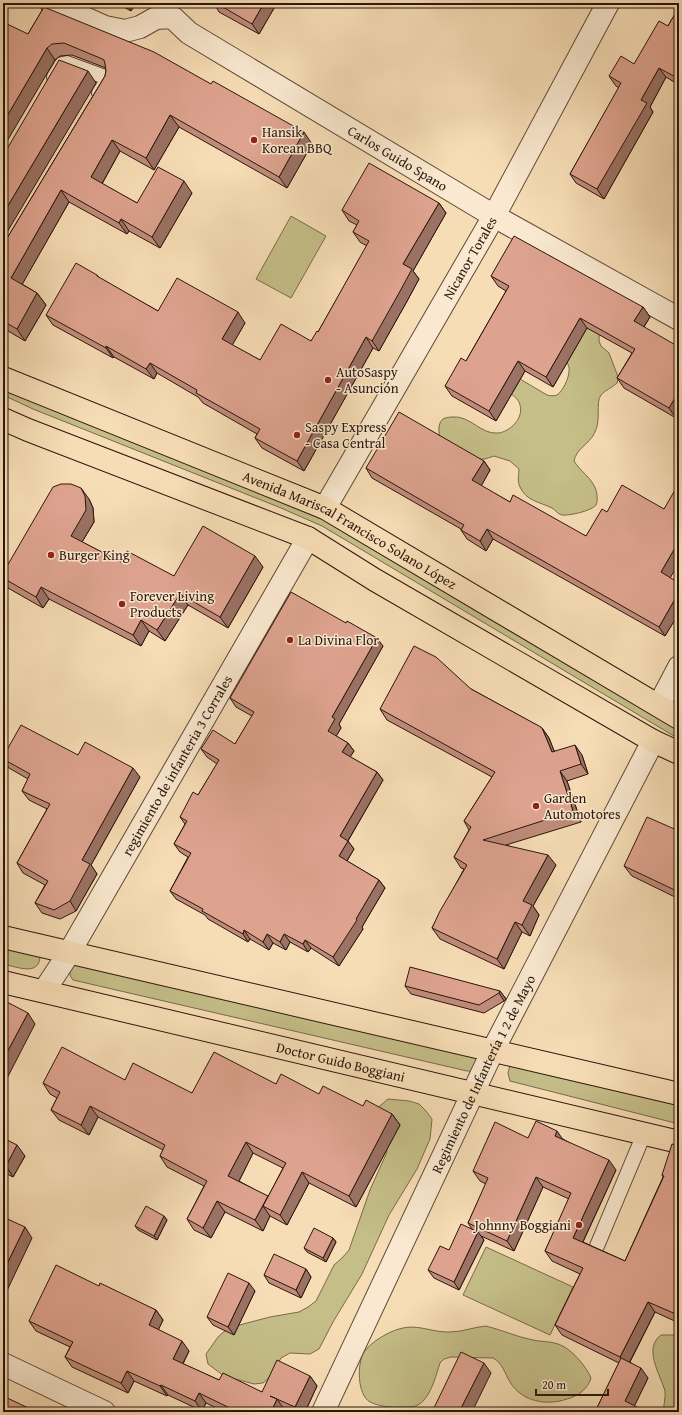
<svg xmlns="http://www.w3.org/2000/svg" width="682" height="1415" font-family="'Gentium Book Plus',serif">
  <style>
    .green { fill: #c5be88; stroke: #786a4a }
    .lines { fill: none; stroke-linecap: round; stroke-linejoin: round }
    .service-casing { stroke: #5e4836; stroke-width: 16 }
    .minor-casing { stroke: #5e4836; stroke-width: 24 }
    .primary-casing { stroke: #2b160c; stroke-width: 24 }
    .trunk-casing { stroke: #2b160c; stroke-width: 24 }
    .service { stroke: #fae9d0; stroke-width: 14 }
    .minor { stroke: #fae9d0; stroke-width: 22 }
    .primary { stroke: #f7ddb6; stroke-width: 22 }
    .trunk { stroke: #f7ddb6; stroke-width: 22 }
    .wall { fill: #bf8c7b; stroke: #2b160c; fill-rule: evenodd }
    .shaded-wall { fill: #9b7264; stroke: #2b160c }
    .building { fill: #dea38f; stroke: #2b160c }
    .poi-dot { fill: #8f2418; stroke: #fae9d0; stroke-width: 1.5 }
    .labels { text-anchor: middle; dominant-baseline: central; stroke-width: 3; stroke-linejoin: round; paint-order: stroke }
    .poi-label { font-size: 14px; fill: #2b160c; stroke: #fae9d0; text-anchor: start }
    .street-label { font-size: 14px; fill: #2b160c; stroke: #fae9d0 }
  </style>
  <rect width="100%" height="100%" fill="#f7ddb6"/>
  <filter id="stains"><feTurbulence type="fractalNoise" baseFrequency=".005" numOctaves="4"/><feColorMatrix values="0 0 0 0 .2 0 0 0 0 .09 0 0 0 0 .02 0 0 0 .5 -.17"/></filter>
  <radialGradient id="worn" r=".72"><stop offset=".6" stop-color="#630" stop-opacity="0"/><stop offset="1" stop-color="#630" stop-opacity=".3"/></radialGradient>
  <g class="green">
    <path d="M291,216L326,236L291,298L256,279Z"/>
    <path d="M600,315L599,341L601,346L609,353L617,374L618,379L617,383C612,388 605,390 601,395C595,403 602,420 594,434C589,444 576,449 574,461C580,471 592,478 596,490C597,493 598,501 596,505C592,511 568,516 562,515C557,514 556,510 552,508C540,502 526,501 520,487C517,481 519,475 519,469L510,461L494,456L485,459H468L442,449C441,441 435,425 443,419C445,418 449,417 452,417C470,415 481,435 498,433C510,432 524,418 520,405C519,400 514,396 510,393L520,379L547,395C550,396 554,396 557,395C563,391 569,378 569,371C570,368 568,365 567,362L554,354Z"/>
    <path d="M3,386L324,518L679,730V739L322,526L281,508L33,409L3,395Z"/>
    <path d="M3,941L40,952C42,978 18,967 3,964Z"/>
    <path d="M72,964L476,1053L477,1059L471,1071H467L73,980C68,974 70,970 72,964Z"/>
    <path d="M510,1065L679,1102V1124L510,1081L508,1073Z"/>
    <path d="M388,1099L409,1101L419,1104L426,1111L432,1119L430,1139L417,1169L389,1215L362,1274L333,1322L319,1349L310,1354L290,1353L281,1358L271,1376L263,1383L254,1384L224,1376L208,1364L206,1354L218,1337L228,1328L270,1317L299,1312L308,1307L316,1301L334,1265L342,1258L349,1250L370,1190L387,1152L374,1111Z"/>
    <path d="M486,1247L573,1287L550,1335L463,1295Z"/>
    <path d="M486,1326C502,1330 517,1337 533,1340C541,1342 550,1341 558,1344C571,1348 586,1366 591,1378C588,1389 578,1396 567,1399C547,1406 522,1402 510,1382C505,1374 502,1362 493,1358L451,1357L444,1359L440,1363C436,1375 432,1392 423,1401C417,1408 408,1407 400,1407C391,1408 378,1406 370,1402C357,1395 357,1363 364,1352C371,1342 388,1332 399,1329C417,1323 433,1333 450,1332C462,1332 474,1327 486,1326Z"/>
    <path d="M661,1335H679V1412L664,1411C663,1404 666,1398 665,1391C660,1374 643,1348 661,1335Z"/>
  </g>
  <g class="lines">
    <defs>
      <g id="service">
        <path d="M54,77L62,64L67,63L105,77L106,82L99,93"/>
        <path d="M597,1246L644,1134"/>
      </g>
      <g id="minor">
        <path id="s1" d="M51,3L105,27L125,31L140,27L156,18L172,17L189,33L494,216L679,319"/>
        <path id="s2" d="M325,508L494,216L608,3"/>
        <path d="M659,705L679,667"/>
        <path id="s3" d="M44,991L69,953L308,538"/>
        <path d="M3,1364L104,1412"/>
        <path id="s4" d="M323,1412L493,1050L653,741"/>
      </g>
      <g id="primary">
        <path d="M3,937L679,1094"/>
        <path id="s5" d="M3,982L679,1142"/>
      </g>
      <g id="trunk">
        <path id="s6" d="M3,378L325,508L679,718"/>
        <path d="M3,419L28,430L308,538L375,580L653,741L679,753"/>
      </g>
    </defs>
    <use href="#service" class="service-casing"/>
    <use href="#minor" class="minor-casing"/>
    <use href="#primary" class="primary-casing"/>
    <use href="#trunk" class="trunk-casing"/>
    <use href="#service" class="service"/>
    <use href="#minor" class="minor"/>
    <use href="#primary" class="primary"/>
    <use href="#trunk" class="trunk"/>
  </g>
  <g class="wall">
    <path d="M116,3H136L131,11Z"/>
    <path d="M214,3H277L259,34L219,12Z"/>
    <path d="M44,7L312,144L287,188L179,127L154,170L120,151L102,184L137,203L192,193L160,248L129,231L127,234L69,202L22,284L37,293L46,305L25,341L3,328V245L105,76L106,71V68L72,55L60,56L55,60L28,34Z"/>
    <path d="M679,7V85L666,77L650,107L653,112L604,199L576,183L570,174L619,88L616,86L609,76L634,64L668,26Z"/>
    <path d="M439,203L446,213L413,271L419,279L406,303L379,351L373,348L304,471L262,448L255,438L257,434L203,403L198,397L157,373L154,379L114,357L113,358L53,325L46,315L97,275L99,278L158,311L245,323L232,345L260,360L311,341L318,332L367,246L360,242L353,232L357,225L349,221L342,210Z"/>
    <path d="M491,276L643,307L650,317L644,327L676,418L624,388L617,378L632,353L587,328L553,387L525,371L496,421L452,396L445,386L466,361L506,291L498,286Z"/>
    <path d="M484,461L490,470L481,486L510,502L586,536L670,578L679,583V613L665,636L493,539L486,551L467,539L461,530V529L372,478L366,468Z"/>
    <path d="M89,499L93,508L94,522L82,542L121,562L174,576L263,567L228,628L188,605L165,641L149,631L141,646L49,599L43,608L8,588L3,580V573Z"/>
    <path d="M383,646L339,724L341,728L336,736L348,743L354,751L350,757L377,772L383,780L348,841L354,849L347,861L379,880L385,888L362,927L363,929L339,966L311,948L308,952L290,942L286,950L273,943L269,950L250,939L248,942L208,919L205,915L176,899L170,891L188,857L180,852L174,844L185,824L180,817L198,795L217,764L207,757L201,749L235,744L252,716L236,707L230,698Z"/>
    <path d="M471,689L542,728L549,738L554,751L582,755L588,774L567,781L581,822L506,845L556,865L533,906L539,915L530,936L522,932L504,969L440,939L432,928L464,869L461,868L454,857L469,830L464,821L492,777L387,720L380,709Z"/>
    <path d="M78,755L140,777L91,865L97,874L76,911L60,919L42,913L35,903L45,885L23,873L17,863L47,809L29,800L22,791L28,779L9,768L3,759V757Z"/>
    <path d="M679,831V899L632,876L624,866Z"/>
    <path d="M405,986L500,991L506,999L504,1001L484,1013L411,994Z"/>
    <path d="M125,1080L192,1093L276,1084L392,1114L400,1125L356,1207L309,1183L287,1225L270,1216L263,1231L225,1212L211,1238L194,1230L187,1219L204,1186L167,1167L160,1156L163,1150L98,1117L89,1135L59,1120L51,1110L57,1098L50,1094L43,1083ZM253,1153L283,1168L268,1197L239,1181Z"/>
    <path d="M3,1138L25,1156L13,1177L3,1172Z"/>
    <path d="M528,1138L563,1139L616,1170L583,1242L625,1261L663,1177L662,1175L679,1146V1323L655,1312L630,1362L648,1378L634,1406L595,1412L619,1363L562,1335L555,1325L580,1274L552,1261L545,1251L569,1199L543,1187L514,1251L481,1236L484,1240L459,1290L434,1278L428,1270L472,1229L468,1223L486,1184L480,1181L473,1171Z"/>
    <path d="M164,1216L167,1220L157,1240L138,1230L135,1226Z"/>
    <path d="M333,1238L336,1242L326,1262L307,1252L304,1248Z"/>
    <path d="M306,1269L311,1277L301,1298L269,1283L264,1275Z"/>
    <path d="M99,1286L156,1310L163,1320L158,1330L189,1351L183,1364L219,1380L262,1392L310,1376L317,1386L305,1412H290L284,1409L282,1412H225L206,1403L202,1411L168,1395L167,1396L134,1381L128,1393L72,1367L65,1357L70,1347L36,1331L29,1321Z"/>
    <path d="M255,1291L234,1335L213,1325L207,1317Z"/>
  </g>
  <g class="shaded-wall">
    <path d="M126,3H136L131,11Z"/>
    <path d="M264,3H277L259,34L252,24Z"/>
    <path d="M47,48L55,60L3,148V123Z"/>
    <path d="M659,68L666,77L650,107L653,112L604,199L597,189L641,100Z"/>
    <path d="M88,71L96,83L3,239V214Z"/>
    <path d="M170,115L179,127L154,170L146,158Z"/>
    <path d="M304,132L312,144L287,188L279,177Z"/>
    <path d="M112,140L120,151L99,189L91,177Z"/>
    <path d="M184,181L192,193L160,248L152,237Z"/>
    <path d="M61,190L69,202L19,290L11,278Z"/>
    <path d="M439,203L446,213L413,271L419,279L406,303L379,351L372,341L403,264Z"/>
    <path d="M121,219L129,231L127,234L119,223Z"/>
    <path d="M37,293L46,305L25,341L17,329Z"/>
    <path d="M643,307L650,317L641,331L634,321Z"/>
    <path d="M238,312L245,323L230,349L222,339Z"/>
    <path d="M580,318L587,328L553,387L546,377Z"/>
    <path d="M366,337L373,348L304,471L297,461Z"/>
    <path d="M106,346L114,357L113,358L106,348Z"/>
    <path d="M518,361L525,371L496,421L489,411Z"/>
    <path d="M150,363L157,373L154,379L146,369Z"/>
    <path d="M679,391V412L676,418L669,408Z"/>
    <path d="M484,461L490,470L479,490L472,480Z"/>
    <path d="M81,488L89,499L93,508L94,522L79,547L71,536Z"/>
    <path d="M487,529L493,539L486,551L480,541Z"/>
    <path d="M679,541V562L668,582L661,572Z"/>
    <path d="M255,556L263,567L228,628L220,617Z"/>
    <path d="M41,587L49,599L43,608L36,597Z"/>
    <path d="M679,592V613L665,636L659,627Z"/>
    <path d="M180,594L188,605L165,641L157,630Z"/>
    <path d="M141,620L149,631L141,646L133,635Z"/>
    <path d="M377,638L383,646L339,724L341,728L334,740L328,731L332,717Z"/>
    <path d="M542,728L549,738L559,763L552,752Z"/>
    <path d="M348,743L354,751L348,760L342,752Z"/>
    <path d="M575,745L582,755L588,774L581,764Z"/>
    <path d="M133,768L140,777L91,865L97,874L76,911L70,901L82,860Z"/>
    <path d="M560,771L567,781L581,822L573,811Z"/>
    <path d="M377,772L383,780L346,844L340,836Z"/>
    <path d="M348,841L354,849L345,864L339,856Z"/>
    <path d="M548,855L556,865L533,906L539,915L530,936L522,925L523,901Z"/>
    <path d="M379,880L385,888L362,927L363,929L339,966L333,957Z"/>
    <path d="M515,922L522,932L504,969L497,959Z"/>
    <path d="M244,930L250,939L248,942L243,934Z"/>
    <path d="M267,934L273,943L269,950L263,942Z"/>
    <path d="M284,934L290,942L286,950L280,942Z"/>
    <path d="M305,940L311,948L308,952L303,944Z"/>
    <path d="M500,991L506,999L504,1001L499,993Z"/>
    <path d="M28,1013L35,1024L3,1086V1060Z"/>
    <path d="M90,1106L98,1117L89,1135L81,1125Z"/>
    <path d="M392,1114L400,1125L356,1207L349,1196Z"/>
    <path d="M557,1131L564,1141L555,1136Z"/>
    <path d="M246,1142L253,1153L236,1187L228,1176Z"/>
    <path d="M17,1145L25,1156L13,1177L6,1166Z"/>
    <path d="M609,1160L616,1170L580,1248L573,1238Z"/>
    <path d="M302,1172L309,1183L287,1225L280,1215Z"/>
    <path d="M536,1177L543,1187L514,1251L507,1241Z"/>
    <path d="M268,1196L275,1207L263,1206L270,1216L263,1231L255,1220Z"/>
    <path d="M217,1201L225,1212L211,1238L203,1228Z"/>
    <path d="M164,1216L167,1220L157,1240L154,1236Z"/>
    <path d="M25,1227L32,1238L3,1299V1272Z"/>
    <path d="M478,1232L484,1240L459,1290L454,1282Z"/>
    <path d="M333,1238L336,1242L326,1262L323,1258Z"/>
    <path d="M306,1269L311,1277L301,1298L296,1290Z"/>
    <path d="M249,1283L255,1291L234,1335L228,1327Z"/>
    <path d="M648,1302L655,1312L627,1367L620,1357Z"/>
    <path d="M156,1310L163,1320L156,1335L149,1325Z"/>
    <path d="M182,1341L189,1351L180,1369L173,1359Z"/>
    <path d="M484,1363L491,1373L472,1412H459Z"/>
    <path d="M641,1368L648,1378L632,1411L625,1401Z"/>
    <path d="M127,1371L134,1381L128,1393L121,1383Z"/>
    <path d="M310,1376L317,1386L305,1412H298L295,1407Z"/>
    <path d="M161,1385L168,1395L167,1396L160,1386Z"/>
    <path d="M199,1393L206,1403L202,1411L195,1401Z"/>
    <path d="M277,1399L284,1409L282,1412H271Z"/>
  </g>
  <g class="building">
    <path d="M216,3H264L252,24Z"/>
    <path d="M44,7L154,52L211,84L213,81L304,132L279,177L170,115L146,158L112,140L91,177L137,203L158,167L184,181L152,237L121,219L119,223L61,190L11,278L37,293L17,329L3,321V245L105,76L106,71L105,64L104,60L100,58L64,43L52,44L47,48L3,123V22L28,34Z"/>
    <path d="M679,7V79L659,68L641,100L647,103L597,189L570,174L621,83L609,76L621,56L634,64L659,21L668,26Z"/>
    <path d="M59,60L88,71L3,214V156Z"/>
    <path d="M369,163L439,203L403,264L412,269L399,293L372,341L366,337L297,461L255,438L260,429L196,393L197,390L150,363L146,369L106,346V348L46,315L76,263L97,275V276L158,311L177,278L238,312L222,339L260,360L281,324L311,341L317,331L318,332L369,241L353,232L359,221L342,210Z"/>
    <path d="M514,236L643,307L634,321L679,347V391L669,408L617,378L635,349L580,318L546,377L518,361L489,411L445,386L461,358L466,361L509,286L491,276Z"/>
    <path d="M399,412L484,461L472,480L510,502L513,495L586,536L602,509L607,512L622,485L664,509L679,483V541L661,572L679,583V592L659,627L487,529L480,541L461,530L464,525L366,468Z"/>
    <path d="M61,484H71L81,488L85,496L86,510L71,536L121,562L127,551L174,576L203,526L255,556L220,617L180,594L157,630L141,620L133,635L41,587L36,597L3,578V573L53,487Z"/>
    <path d="M291,592L346,623L347,621L377,638L332,717L335,719L328,731L348,743L342,752L377,772L340,836L348,841L339,856L379,880L356,919L357,920L333,957L305,940L303,944L284,934L280,942L267,934L263,942L244,930L243,934L202,911L203,909L170,891L191,853L174,844L187,821L180,817L193,792L198,795L219,760L201,749L213,730L235,744L254,712L230,698Z"/>
    <path d="M414,646L436,657L471,689L539,726L542,728L552,752L575,745L581,764L560,771L573,811L483,840L548,855L523,901L532,905L522,925L515,922L497,959L432,928L440,911L467,865L454,857L471,827L464,821L495,772L380,709Z"/>
    <path d="M21,725L78,755L85,742L133,768L82,860L90,864L70,901L54,910L35,903L48,881L17,863L50,804L22,791L30,774L3,759V757Z"/>
    <path d="M647,817L679,831V892L624,866Z"/>
    <path d="M410,967L500,991L499,993L479,1005L405,986Z"/>
    <path d="M3,1000L28,1013L3,1060Z"/>
    <path d="M62,1047L125,1080L133,1063L192,1093L214,1052L276,1084L281,1074L319,1094L323,1086L363,1106L366,1100L392,1114L349,1196L302,1172L280,1215L263,1206L286,1163L246,1142L228,1176L268,1196L255,1220L217,1201L203,1228L187,1219L207,1181L160,1156L165,1145L90,1106L81,1125L51,1110L60,1092L43,1083Z"/>
    <path d="M536,1121L557,1131L555,1136L609,1160L573,1238L625,1261L664,1176L662,1175L672,1144L679,1146V1312L678,1315L648,1302L620,1357L555,1325L583,1268L545,1251L571,1193L536,1177L507,1241L468,1223L488,1178L473,1171L495,1122L528,1138Z"/>
    <path d="M3,1138L17,1145L6,1166L3,1165Z"/>
    <path d="M146,1206L164,1216L154,1236L135,1226Z"/>
    <path d="M3,1217L25,1227L3,1272Z"/>
    <path d="M461,1224L478,1232L454,1282L428,1270L440,1246L449,1250Z"/>
    <path d="M314,1228L333,1238L323,1258L304,1248Z"/>
    <path d="M274,1254L306,1269L296,1290L264,1275Z"/>
    <path d="M56,1265L99,1286L100,1283L156,1310L149,1325L182,1341L173,1359L219,1380L223,1373L262,1392L277,1360L310,1376L295,1407L270,1396L277,1399L271,1412H238L199,1393L195,1401L161,1385L160,1386L127,1371L121,1383L65,1357L73,1342L29,1321Z"/>
    <path d="M228,1273L249,1283L228,1327L207,1317Z"/>
    <path d="M461,1352L484,1363L459,1412H432Z"/>
    <path d="M621,1358L641,1368L625,1401L647,1412H595Z"/>
    <path d="M3,1396L37,1412H3Z"/>
  </g>
  <g class="poi-dot">
    <circle cx="254" cy="140" r="4"/>
    <circle cx="328" cy="380" r="4"/>
    <circle cx="297" cy="435" r="4"/>
    <circle cx="51" cy="555" r="4"/>
    <circle cx="122" cy="604" r="4"/>
    <circle cx="290" cy="640" r="4"/>
    <circle cx="536" cy="806" r="4"/>
    <circle cx="579" cy="1225" r="4"/>
  </g>
  <g class="labels">
    <g class="poi-label">
      <text x="262" y="132">Hansik<tspan x="262" dy="16">Korean BBQ</tspan></text>
      <text x="336" y="372">AutoSaspy<tspan x="336" dy="16">- Asunción</tspan></text>
      <text x="305" y="427">Saspy Express<tspan x="305" dy="16">- Casa Central</tspan></text>
      <text x="59" y="555">Burger King</text>
      <text x="130" y="596">Forever Living<tspan x="130" dy="16">Products</tspan></text>
      <text x="298" y="640">La Divina Flor</text>
      <text x="544" y="798">Garden<tspan x="544" dy="16">Automotores</tspan></text>
      <text x="571" y="1225" text-anchor="end">Johnny Boggiani</text>
    </g>
    <g class="street-label">
      <text stroke="none"><textPath href="#s1" startOffset="396">Carlos Guido Spano</textPath></text>
      <text stroke="none"><textPath href="#s2" startOffset="289">Nicanor Torales</textPath></text>
      <text stroke="none"><textPath href="#s6" startOffset="379">Avenida Mariscal Francisco Solano López</textPath></text>
      <text stroke="none"><textPath href="#s3" startOffset="262">regimiento de infanteria 3 Corrales</textPath></text>
      <text stroke="none"><textPath href="#s5" startOffset="347">Doctor Guido Boggiani</textPath></text>
      <text stroke="none"><textPath href="#s4" startOffset="374">Regimiento de Infantería 1 2 de Mayo</textPath></text>
    </g>
  </g>
  <rect width="682" height="1415" fill="none" stroke="#f7ddb6" stroke-width="16"/>
  <rect x="4" y="4" width="674" height="1407" fill="none" stroke="#2b160c" stroke-width="2"/>
  <rect x="8" y="8" width="666" height="1399" fill="none" stroke="#2b160c"/>
  <path d="M536 1389v6h72v-6" fill="none" stroke="#2b160c" stroke-width="2"/>
  <text x="542" y="1389" font-size="12" fill="#2b160c" stroke="#fae9d0" stroke-width="3" paint-order="stroke">20 m</text>
  <rect width="100%" height="100%" filter="url(#stains)"/>
  <rect width="100%" height="100%" fill="url(#worn)"/>
</svg>
